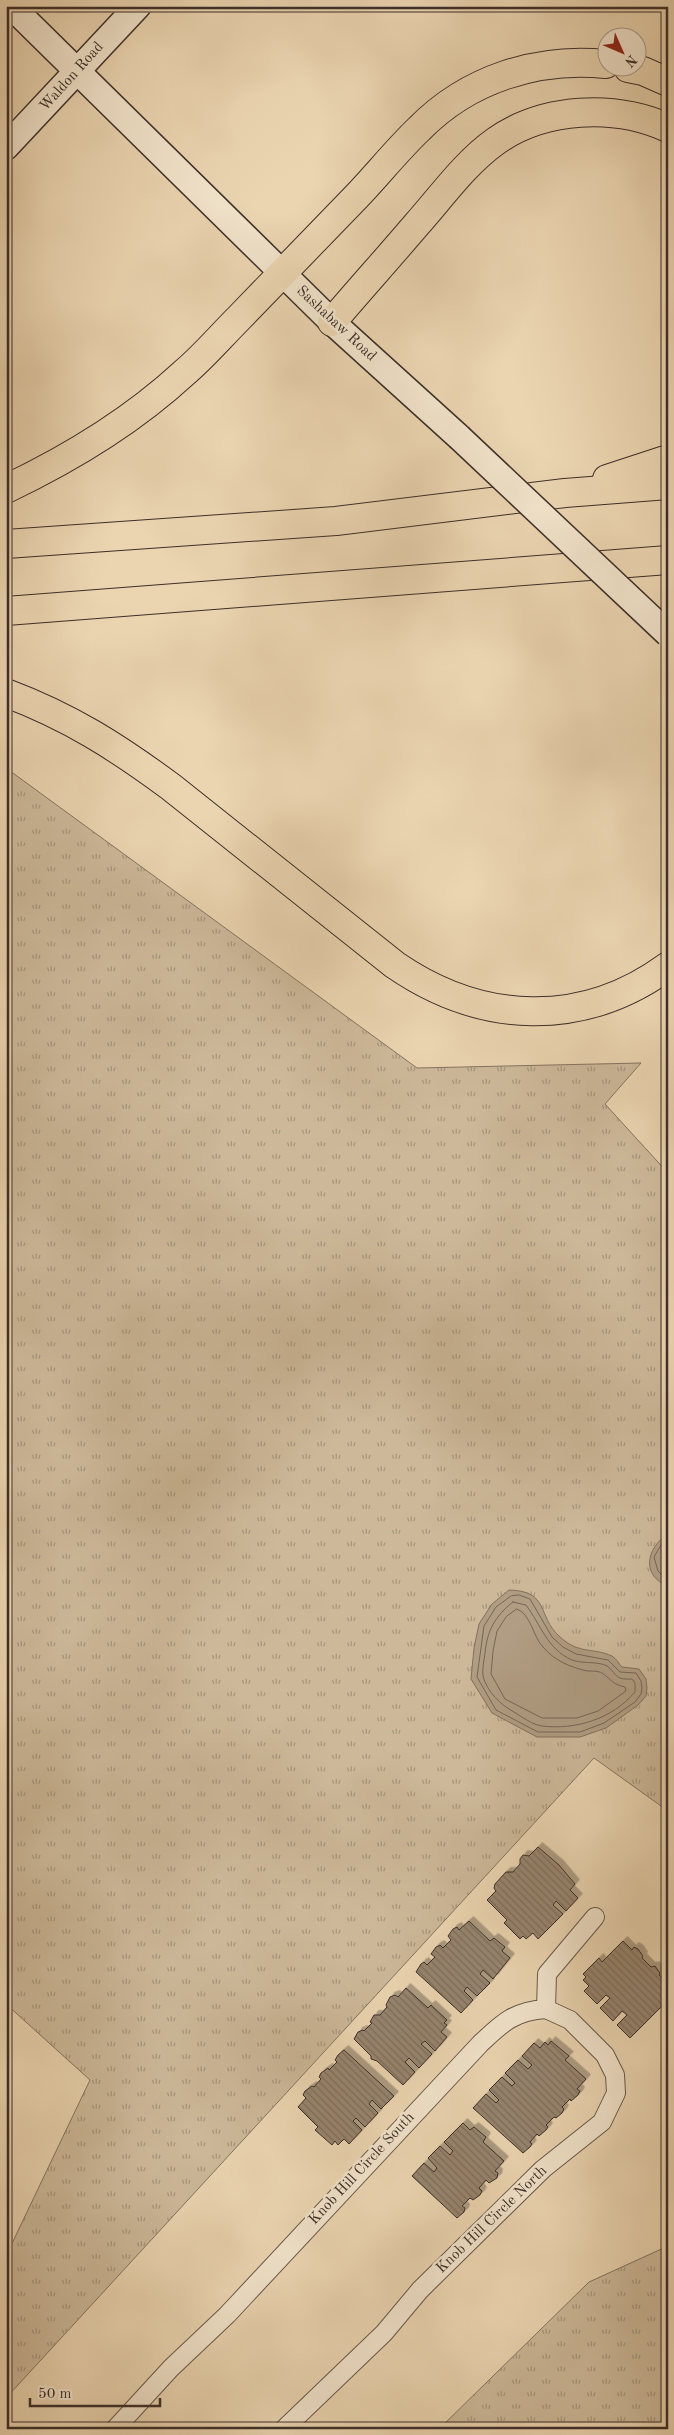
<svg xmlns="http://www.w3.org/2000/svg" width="674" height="2435" font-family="'Old Standard TT',serif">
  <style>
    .grass { fill: url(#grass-tufts); stroke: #847462 }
    .water { fill: #b09d83; stroke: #82715f }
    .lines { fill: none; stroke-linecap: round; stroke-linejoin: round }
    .shore { stroke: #766656; stroke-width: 1 }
    .building { fill: url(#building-back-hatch); stroke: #3c2f2a; filter: url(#shadow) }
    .street-casing { stroke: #68584c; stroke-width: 20 }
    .secondary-casing { stroke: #3c2f2a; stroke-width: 28 }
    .highway-casing { stroke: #3c2f2a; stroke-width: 30 }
    .street { stroke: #f2e4cc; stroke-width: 18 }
    .secondary { stroke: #f2e4cc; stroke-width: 25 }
    .highway { stroke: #ebd5b1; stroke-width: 28 }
    .secondary-bridge-casing { stroke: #3c2f2a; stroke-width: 28; stroke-linecap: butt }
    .secondary-bridge { stroke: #f2e4cc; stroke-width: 25 }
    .labels { text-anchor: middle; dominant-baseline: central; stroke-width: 5; stroke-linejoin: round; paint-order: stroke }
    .street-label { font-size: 15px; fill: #3c2f2a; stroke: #f2e4cc }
  </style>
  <defs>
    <pattern id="grass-tufts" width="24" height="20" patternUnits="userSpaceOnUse" patternTransform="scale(1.25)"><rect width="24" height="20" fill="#cdb99a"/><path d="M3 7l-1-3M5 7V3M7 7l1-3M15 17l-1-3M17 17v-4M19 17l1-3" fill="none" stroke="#a8977e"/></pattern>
    <pattern id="building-back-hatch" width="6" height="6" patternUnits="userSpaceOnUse" patternTransform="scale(1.25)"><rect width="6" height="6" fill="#978570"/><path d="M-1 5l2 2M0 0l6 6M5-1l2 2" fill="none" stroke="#7c6d5c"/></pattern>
    <filter id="shadow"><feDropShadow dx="4.5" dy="-4.5" stdDeviation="0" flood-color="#0004"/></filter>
  </defs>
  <rect width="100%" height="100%" fill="#ebd5b1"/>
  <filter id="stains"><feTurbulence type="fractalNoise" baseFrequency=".004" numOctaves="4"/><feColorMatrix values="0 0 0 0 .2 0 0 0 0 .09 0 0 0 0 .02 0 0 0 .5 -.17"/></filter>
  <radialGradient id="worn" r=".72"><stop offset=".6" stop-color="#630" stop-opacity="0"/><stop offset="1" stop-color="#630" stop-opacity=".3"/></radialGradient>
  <g class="grass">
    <path d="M6,768L417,1068L641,1063L605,1104L668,1173V1811L594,1758L6,2398V2256L90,2080L6,2004Z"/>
    <path d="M668,2246V2429H439L589,2282Z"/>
  </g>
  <g class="water">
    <path d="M668,1534V1586C641,1576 646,1548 668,1534Z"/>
    <path d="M509,1590C550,1591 537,1616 559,1636C579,1655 592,1647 612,1656C617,1659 618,1663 622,1667L639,1669L646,1679L647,1688L646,1696L638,1705L606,1728L580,1737H537L492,1713L471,1679L474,1648L479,1624L492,1604Z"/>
  </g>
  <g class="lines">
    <g class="shore">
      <path d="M668,1540L661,1545L654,1557L658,1571L668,1581"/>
      <path d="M519,1595L530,1599L552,1637L563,1647L576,1654L608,1660L620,1672L636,1673L641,1681L642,1688L641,1694L635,1702L604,1723L580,1732H538L496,1710L477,1677L484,1626L496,1607L511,1596Z"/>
      <path d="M513,1602L526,1605C541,1625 547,1649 572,1660C582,1664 598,1661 607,1666C618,1674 613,1680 632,1679L635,1683V1692C612,1719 576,1730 542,1726C533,1725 522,1717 514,1712C501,1705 487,1692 483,1676C482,1670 484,1660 485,1653C487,1631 495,1616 513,1602Z"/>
      <path d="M517,1609C531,1614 533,1637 543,1647C555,1661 570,1667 587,1671C591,1671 599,1671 602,1673C612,1680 612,1684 625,1687L626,1691L598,1711L577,1718H542L505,1699L491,1674L493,1651L497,1631L506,1617Z"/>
    </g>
  </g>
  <g class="building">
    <path d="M538,1847L559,1865L575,1884L570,1890L578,1898L566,1911L556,1901L553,1905L563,1914L538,1939L533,1933L526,1939L523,1936L520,1939L504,1923L507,1920L487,1900L496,1891L494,1888L495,1884L506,1872H513L520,1864V1859L523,1855L529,1856Z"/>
    <path d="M469,1921L490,1941L494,1938L505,1947L502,1951L510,1958L493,1979L483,1970L480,1974L490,1983L477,1996L467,1987L464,1991L473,2000L461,2013L416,1972L421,1964L424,1962L427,1965L435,1957L431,1954L436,1947L440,1945L443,1948L451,1940L448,1936L453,1929L457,1927L459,1930Z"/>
    <path d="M623,1941L632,1950L634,1947L638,1949L643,1956L642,1958L651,1967L655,1966L660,1973L659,1975L668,1983V2000L630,2038L617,2025L627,2015L622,2011L613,2021L600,2008L610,1998L606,1995L597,2004L584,1991L589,1986L583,1980L586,1977L583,1974L599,1958L602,1962Z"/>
    <path d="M406,1988L428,2008L431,2005L447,2020L444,2023L447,2025L441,2032L447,2037L435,2051L425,2041L421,2044L432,2054L419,2068L409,2058L405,2062L415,2072L403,2085L377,2061L371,2059V2056L354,2039L358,2032L363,2030L364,2031L372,2023L370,2022L374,2015H380L387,2007L386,2005L390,1997L395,1995L398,1997Z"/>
    <path d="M551,2041L569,2056L565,2060L586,2079L577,2089L580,2091L578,2095L571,2101L570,2099L562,2107L564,2109L562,2113L556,2118L554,2117L546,2125L548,2127L546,2130L539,2136L537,2134L530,2142L532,2144L530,2147L523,2153L473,2108L486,2094L496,2103L499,2100L489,2090L502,2077L512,2086L515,2083L505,2073L518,2060L528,2069L532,2065L522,2056L534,2043L540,2048L545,2042L548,2045Z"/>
    <path d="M344,2050L394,2096L381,2109L372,2100L369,2104L378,2113L365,2127L356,2118L353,2121L362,2130L349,2144L344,2139L338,2145L335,2141L332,2145L315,2130L318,2127L298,2107L306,2098L303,2095L305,2091L312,2086L314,2087L321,2079L319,2077L321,2073L328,2068L329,2070L337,2062L335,2060L338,2055Z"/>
    <path d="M463,2123L470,2130L474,2127L486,2137L483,2142L504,2161L495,2171L498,2173L497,2178L489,2183L486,2180L479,2188L482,2191L480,2195L473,2200L470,2198L462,2206L465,2208L464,2212L457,2218L412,2176L424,2163L434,2172L437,2168L428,2158L440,2146L450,2155L453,2151L444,2142Z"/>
  </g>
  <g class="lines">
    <defs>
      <g id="street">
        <path d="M115,2429L171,2368L227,2315L480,2044C502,2023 514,2011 546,2009L547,1974L595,1917"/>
        <path d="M284,2429L384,2333L420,2290L543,2169L602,2122L616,2093L615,2075L605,2055L570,2020L546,2009"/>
      </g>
      <g id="secondary">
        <path d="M11,6L332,322L459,437"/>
        <path d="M6,147L138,6"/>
      </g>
      <g id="highway">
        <path d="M628,68L643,71L668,82"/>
        <path d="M332,322C360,289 389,257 417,224C442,196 465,163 496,141C544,107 615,104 668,128"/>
        <path d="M607,479L668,459"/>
        <path d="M6,489C71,458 131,422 184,373C203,357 220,337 238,319C278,278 317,237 357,196C378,174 397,150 419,129C468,79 537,57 606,64"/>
        <path d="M6,544L336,521L565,493L668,485"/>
        <path d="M6,611L668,560"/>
        <path d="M6,693C70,717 117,747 171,787L395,965C481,1024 582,1029 668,966"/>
      </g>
    </defs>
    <use href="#street" class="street-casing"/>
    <use href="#secondary" class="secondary-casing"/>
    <use href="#highway" class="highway-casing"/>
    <use href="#street" class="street"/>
    <use href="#secondary" class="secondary"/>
    <use href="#highway" class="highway"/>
    <defs>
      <path id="secondary-bridge" d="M459,437L668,634"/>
    </defs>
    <use href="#secondary-bridge" class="secondary-bridge-casing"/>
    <use href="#secondary-bridge" class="secondary-bridge"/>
  </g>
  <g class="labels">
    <g class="street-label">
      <text transform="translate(72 77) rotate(-48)">Waldon Road</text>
      <text transform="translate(336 324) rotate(43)">Sashabaw Road</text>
      <text transform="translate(362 2169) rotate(-47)">Knob Hill Circle South</text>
      <text transform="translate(492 2220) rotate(-44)">Knob Hill Circle North</text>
    </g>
  </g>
  <rect width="674" height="2435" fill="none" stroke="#ebd5b1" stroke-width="25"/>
  <rect x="8" y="8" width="659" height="2420" fill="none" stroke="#3c2f2a" stroke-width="2.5"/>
  <rect x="12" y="12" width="649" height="2410" fill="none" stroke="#3c2f2a"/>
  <g transform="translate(622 52) rotate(135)"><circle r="24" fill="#f2e4cc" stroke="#a99c8b"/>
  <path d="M0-4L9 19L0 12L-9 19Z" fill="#8f2418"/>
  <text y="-8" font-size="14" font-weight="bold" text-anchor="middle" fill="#3c2f2a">N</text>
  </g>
  <path d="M30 2398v8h130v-8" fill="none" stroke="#3c2f2a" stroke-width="2.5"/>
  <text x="38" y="2398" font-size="15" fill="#3c2f2a" stroke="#f2e4cc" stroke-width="4" paint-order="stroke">50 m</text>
  <rect width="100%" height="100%" filter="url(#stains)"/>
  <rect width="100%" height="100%" fill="url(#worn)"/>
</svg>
